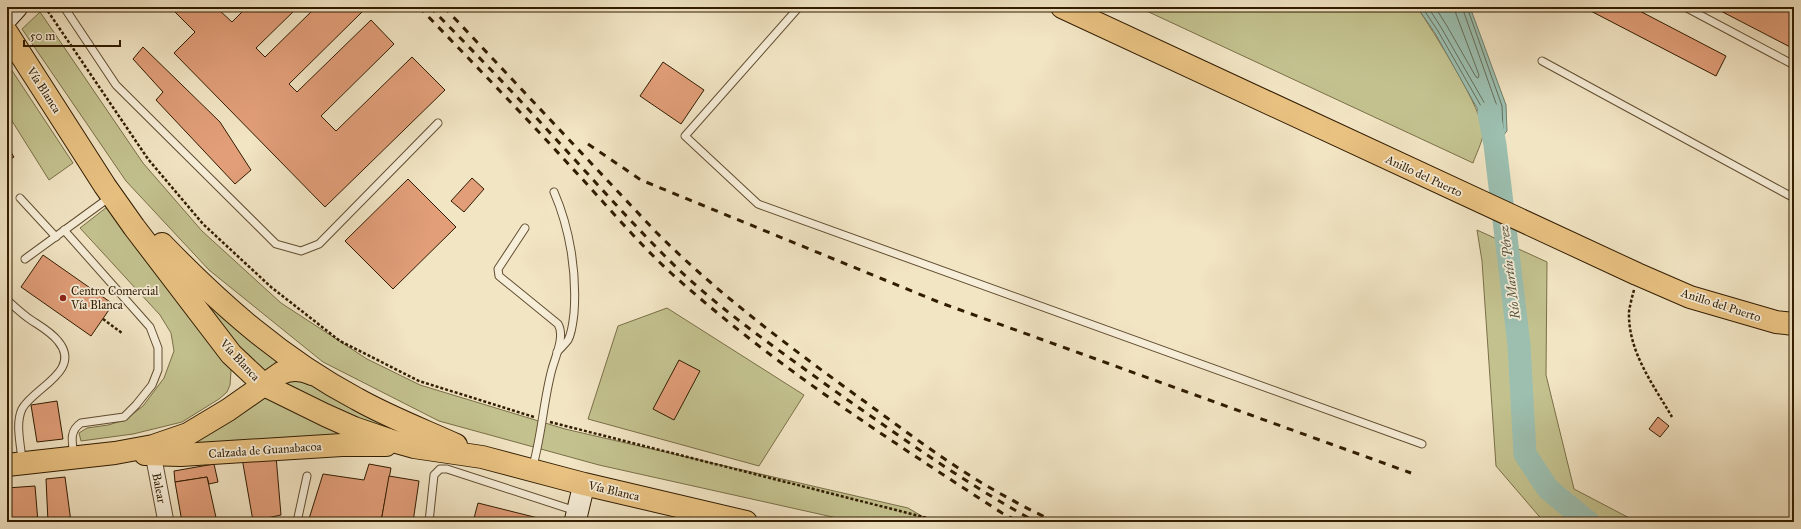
<svg xmlns="http://www.w3.org/2000/svg" width="1801" height="529" font-family="'IM FELL Great Primer',serif">
  <style>
    .green { fill: #c3c28f; stroke: #7a6f48 }
    .water { fill: #9cbfb0; stroke: #717e6a }
    .lines { fill: none; stroke-linecap: round; stroke-linejoin: round }
    .shore { stroke: #666e58; stroke-width: 1 }
    .river { stroke: #9cbfb0; stroke-width: 23 }
    .building { fill: #e19e79; stroke: #311c00 }
    .lane-casing { stroke: #614e31; stroke-width: 9 }
    .street-casing { stroke: #614e31; stroke-width: 17 }
    .secondary-casing { stroke: #311c00; stroke-width: 23 }
    .primary-casing { stroke: #311c00; stroke-width: 24 }
    .path { stroke: #311c00; stroke-width: 2.5; stroke-dasharray: 3 2; stroke-linecap: butt }
    .lane { stroke: #f7eed9; stroke-width: 7 }
    .street { stroke: #f7eed9; stroke-width: 15 }
    .secondary { stroke: #f7eed9; stroke-width: 21 }
    .primary { stroke: #e9c282; stroke-width: 22 }
    .rail { stroke: #311c00; stroke-width: 3; stroke-dasharray: 7 7; stroke-linecap: butt }
    .poi-dot { fill: #8f2418; stroke: #f7eed9; stroke-width: 1.5 }
    .labels { text-anchor: middle; dominant-baseline: central; stroke-width: 3.5; stroke-linejoin: round; paint-order: stroke }
    .street-label { font-size: 12px; fill: #311c00; stroke: #f7eed9 }
    .poi-label { font-size: 12px; fill: #311c00; stroke: #f7eed9; text-anchor: start }
    .water-label { font-size: 13px; font-style: italic; fill: #56553e; stroke: #f7eed9 }
  </style>
  <rect width="100%" height="100%" fill="#f2e5c4"/>
  <filter id="stains"><feTurbulence type="fractalNoise" baseFrequency=".005" numOctaves="4"/><feColorMatrix values="0 0 0 0 .2 0 0 0 0 .09 0 0 0 0 .02 0 0 0 .5 -.17"/></filter>
  <radialGradient id="worn" r=".72"><stop offset=".6" stop-color="#630" stop-opacity="0"/><stop offset="1" stop-color="#630" stop-opacity=".3"/></radialGradient>
  <g class="green">
    <path d="M1138,7H1417C1431,28 1485,112 1483,134C1482,143 1476,154 1473,163Z"/>
    <path d="M40,12L143,163L202,231L281,303L367,359L420,385L565,429L908,508L932,522H855L599,465L439,421L323,362L209,270L126,181L22,29Z"/>
    <path d="M7,63L73,163L49,180L7,113Z"/>
    <path d="M107,207L228,359L231,371L230,385L227,392L219,399L182,422L133,434L81,441L79,433L87,428L108,425L125,420L143,406L164,378L174,351L171,333L160,315L80,228Z"/>
    <path d="M1477,230L1547,262L1546,375L1574,489L1637,522H1544L1496,466L1482,261Z"/>
    <path d="M155,246L281,361L264,374L225,334Z"/>
    <path d="M667,308L804,395L759,466L588,419L618,326Z"/>
    <path d="M295,376L432,441L345,415L277,383Z"/>
    <path d="M262,393L352,437L171,449Z"/>
  </g>
  <path class="water" d="M1417,7H1470L1506,105L1507,131L1495,145L1483,133L1477,108L1435,33Z"/>
  <g class="lines">
    <g class="shore">
      <path d="M1422,7L1438,31L1481,106L1487,131L1495,138L1503,129L1502,106L1467,7"/>
      <path d="M1428,7L1442,29L1485,104L1491,128L1495,130L1498,127L1497,106L1462,7"/>
      <path d="M1435,7L1447,26L1476,77L1478,78L1479,75L1456,14L1455,7"/>
    </g>
    <path class="river" d="M1489,113L1495,145L1519,345L1525,454L1548,489L1588,522"/>
  </g>
  <g class="building">
    <path d="M170,7H220L218,9L232,22L247,7H298L256,48L265,57L316,7H360L363,11L289,84L297,92L371,20L394,44L321,116L336,131L412,57L445,90L325,207L174,53L195,32Z"/>
    <path d="M1583,7H1632L1726,56L1716,76Z"/>
    <path d="M1713,7H1794V49Z"/>
    <path d="M143,47L220,122L251,170L235,184L156,100L163,92L133,59Z"/>
    <path d="M663,62L704,90L681,124L640,96Z"/>
    <path d="M7,146L14,157L7,161Z"/>
    <path d="M472,178L484,189L464,212L451,201Z"/>
    <path d="M408,179L456,227L393,289L345,241Z"/>
    <path d="M43,255L113,304L91,336L21,287Z"/>
    <path d="M679,360L700,371L674,420L653,409Z"/>
    <path d="M57,401L63,439L37,442L31,405Z"/>
    <path d="M1658,417L1669,426L1660,437L1649,429Z"/>
    <path d="M276,456L281,515L253,521L242,458Z"/>
    <path d="M214,464L218,482L209,484L207,477L175,482L174,471Z"/>
    <path d="M369,464L391,468L381,522H308L323,474L364,480Z"/>
    <path d="M389,476L419,481L413,522H381Z"/>
    <path d="M65,477L71,522H48L46,479Z"/>
    <path d="M207,477L217,522H182L175,482Z"/>
    <path d="M35,486L38,522H7V488Z"/>
    <path d="M478,503L554,522H473Z"/>
  </g>
  <g class="lines">
    <defs>
      <g id="lane">
        <path d="M64,7L116,85L276,244L301,251L319,244L438,123"/>
        <path d="M799,7L685,136L758,204L1422,444"/>
        <path d="M1685,7L1794,65"/>
        <path d="M1542,61L1794,198"/>
        <path d="M554,192C570,229 577,273 574,313C573,322 572,333 568,340C565,344 561,348 557,352"/>
        <path d="M20,198L56,237"/>
        <path d="M525,228L498,269L499,276L558,324C565,336 556,355 552,369C543,402 542,436 532,469"/>
        <path d="M64,230L150,327L158,348V370L152,385L136,405L124,417L81,423C69,431 72,442 74,455"/>
        <path d="M25,259L110,197"/>
        <path d="M7,300C15,307 22,314 31,320C40,326 51,332 58,341C83,371 33,388 22,409C15,424 21,445 22,461"/>
        <path d="M297,522L307,476"/>
        <path d="M429,522L434,475L440,469H447L576,511"/>
      </g>
      <path id="street" d="M153,454L166,522"/>
      <g id="secondary">
        <path d="M7,18L17,7"/>
        <path d="M575,522L584,484"/>
      </g>
      <g id="primary">
        <path d="M1062,7L1637,274L1690,297L1776,322L1794,324"/>
        <path d="M7,33L105,186L134,227L231,354L264,385L325,415L354,428L389,440L414,447L482,457L584,484L746,522"/>
        <path d="M162,244C220,304 283,360 357,399C389,417 423,430 456,445"/>
        <path d="M145,454L181,455L342,445H386"/>
        <path d="M7,465L115,453L153,446L188,434L228,410L281,373C291,369 302,369 312,374"/>
      </g>
    </defs>
    <use href="#lane" class="lane-casing"/>
    <use href="#street" class="street-casing"/>
    <use href="#secondary" class="secondary-casing"/>
    <use href="#primary" class="primary-casing"/>
    <g class="path">
      <path d="M45,7L148,159L203,224L271,287L340,341L419,381L534,417"/>
      <path d="M1634,290C1632,297 1630,305 1629,312C1628,352 1653,384 1672,417"/>
      <path d="M103,319L122,333"/>
      <path d="M550,422L943,522"/>
    </g>
    <use href="#lane" class="lane"/>
    <use href="#street" class="street"/>
    <use href="#secondary" class="secondary"/>
    <use href="#primary" class="primary"/>
    <g class="rail">
      <path d="M419,7C470,60 522,113 572,168C605,203 636,241 671,273C772,364 888,439 1002,513L1019,522"/>
      <path d="M430,7C471,49 512,91 552,135C593,179 633,225 676,267C722,311 776,348 828,386C896,434 963,482 1036,522"/>
      <path d="M444,7L656,232C717,293 787,345 857,396C907,432 957,471 1012,500C1026,508 1041,515 1055,522"/>
      <path d="M588,144L641,180L941,303L1411,473"/>
    </g>
  </g>
  <circle class="poi-dot" cx="63" cy="298" r="4"/>
  <g class="labels">
    <g class="street-label">
      <text transform="translate(44 90) rotate(57)">Vía Blanca</text>
      <text transform="translate(1424 176) rotate(25)">Anillo del Puerto</text>
      <text transform="translate(1721 305) rotate(18)">Anillo del Puerto</text>
      <text transform="translate(240 360) rotate(47)">Vía Blanca</text>
      <text transform="translate(265 450) rotate(-4)">Calzada de Guanabacoa</text>
      <text transform="translate(159 488) rotate(79)">Balear</text>
      <text transform="translate(614 491) rotate(13)">Vía Blanca</text>
    </g>
    <g class="poi-label">
      <text x="71" y="291">Centro Comercial<tspan x="71" dy="14">Vía Blanca</tspan></text>
    </g>
    <g class="water-label">
      <text transform="translate(1510 272) rotate(-97)">Río Martín Pérez</text>
    </g>
  </g>
  <rect width="1801" height="529" fill="none" stroke="#f2e5c4" stroke-width="24"/>
  <rect x="8" y="8" width="1785" height="513" fill="none" stroke="#311c00" stroke-width="2"/>
  <rect x="12" y="12" width="1777" height="505" fill="none" stroke="#311c00"/>
  <path d="M24 40v6h96v-6" fill="none" stroke="#311c00" stroke-width="2"/>
  <text x="30" y="40" font-size="12" fill="#311c00" stroke="#f7eed9" stroke-width="3" paint-order="stroke">50 m</text>
  <rect width="100%" height="100%" filter="url(#stains)"/>
  <rect width="100%" height="100%" fill="url(#worn)"/>
</svg>
